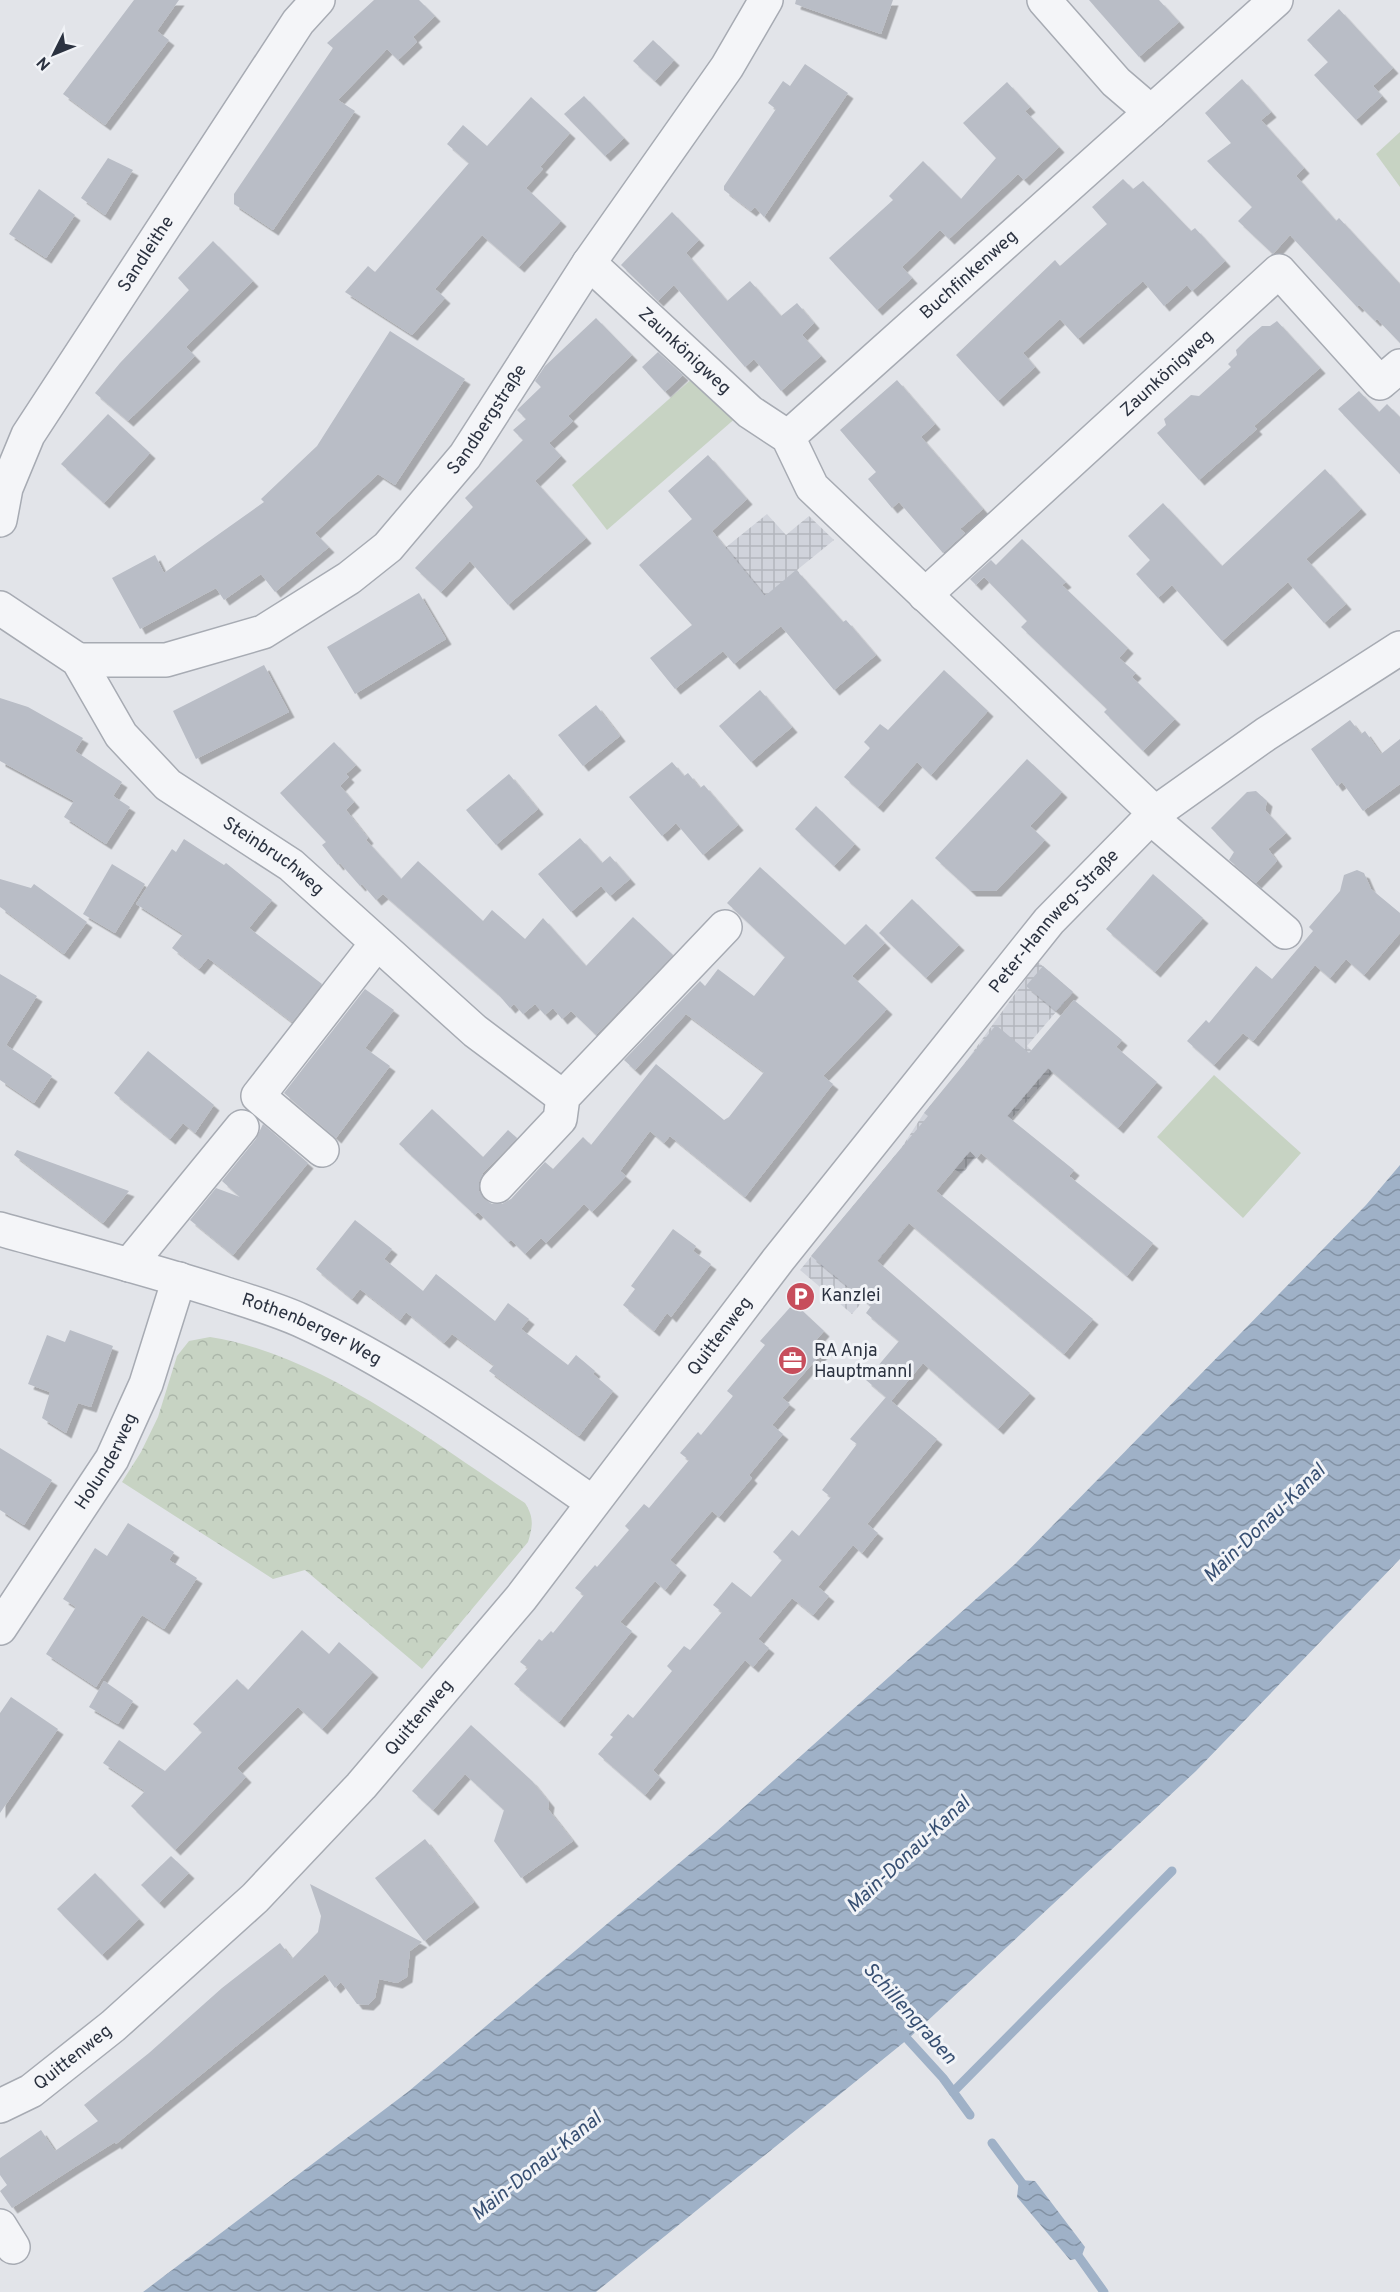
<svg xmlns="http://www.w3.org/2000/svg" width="1400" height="2292" font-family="Overpass,sans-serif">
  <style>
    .industrial { fill: url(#industrial-grid) }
    .grass { fill: #c7d3c3 }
    .forest { fill: url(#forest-crowns) }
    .water { fill: url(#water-waves) }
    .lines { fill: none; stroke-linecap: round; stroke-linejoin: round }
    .stream { stroke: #9fb1c7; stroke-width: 9 }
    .building { fill: #b9bdc6; filter: url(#shadow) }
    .minor-casing { stroke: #a7abb3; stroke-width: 36 }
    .minor { stroke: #f4f5f8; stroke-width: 33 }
    .labels { text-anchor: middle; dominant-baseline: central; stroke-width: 6; stroke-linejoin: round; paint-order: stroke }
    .street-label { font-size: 18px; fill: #2b3240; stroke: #f1f3f7 }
    .poi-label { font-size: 18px; fill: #2b3240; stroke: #f1f3f7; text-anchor: start }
    .water-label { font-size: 20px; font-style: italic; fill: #374f72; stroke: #f1f3f7 }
  </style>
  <defs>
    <pattern id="industrial-grid" width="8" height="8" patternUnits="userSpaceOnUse" patternTransform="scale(1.5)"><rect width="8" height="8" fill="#d0d3db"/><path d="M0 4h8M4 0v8" fill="none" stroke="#b3b6bd"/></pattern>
    <pattern id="forest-crowns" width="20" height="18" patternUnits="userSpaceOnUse" patternTransform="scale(1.5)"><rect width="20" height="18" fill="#c7d3c3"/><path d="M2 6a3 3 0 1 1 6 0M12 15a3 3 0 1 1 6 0" fill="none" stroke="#abb6a9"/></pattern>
    <pattern id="water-waves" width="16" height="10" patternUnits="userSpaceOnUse" patternTransform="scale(1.5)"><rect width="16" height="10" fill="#9fb1c7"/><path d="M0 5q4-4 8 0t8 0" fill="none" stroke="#8291a3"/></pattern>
    <filter id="shadow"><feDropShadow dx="5.5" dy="5.5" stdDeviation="0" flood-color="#0004"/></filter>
  </defs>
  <rect width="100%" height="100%" fill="#e2e4e9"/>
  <g class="industrial">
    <path d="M767,514L786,535L809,516L834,540L797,570L813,590L755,647L725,548Z"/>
    <path d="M1038,962L1073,992L1027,1046L1053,1072L962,1174L954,1169L869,1271L864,1300L852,1314L800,1270L902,1147L924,1113L957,1074Z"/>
  </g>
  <g class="grass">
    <path d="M1400,132V187L1376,154Z"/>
    <path d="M694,377L738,416L607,530L572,485Z"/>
    <path d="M1214,1075L1301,1153L1243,1218L1157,1137Z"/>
  </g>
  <path class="forest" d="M210,1337C320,1354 434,1443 525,1503C534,1517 533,1526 528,1542L422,1669L305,1570L273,1579L122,1482L141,1452L158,1417L177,1356L189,1341Z"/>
  <g class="water">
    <path d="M1400,1165V1559L1196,1771L908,2039L596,2292H143L409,2091L716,1832L1015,1564L1366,1205Z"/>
    <path d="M1019,2180L1035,2181L1085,2247L1081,2258L1070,2260L1017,2197Z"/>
  </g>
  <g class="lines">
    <g class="stream">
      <path d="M901,2032L943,2078L970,2115"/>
      <path d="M953,2092L1172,1871"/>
      <path d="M992,2143L1027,2190"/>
      <path d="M1074,2250L1104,2292"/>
    </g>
  </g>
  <g class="building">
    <path d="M134,0H179L157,31L169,40L105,125L63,94Z"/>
    <path d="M374,0H419L435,16L413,37L417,42L398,60L387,49L338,100L355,111L273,230L234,204V194L333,48L327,43Z"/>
    <path d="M796,0H893L881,34L795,4Z"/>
    <path d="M1089,0H1159L1179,22L1139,57Z"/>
    <path d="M1339,9L1393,68L1373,86L1382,96L1356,120L1314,75L1328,62L1307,40Z"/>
    <path d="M653,40L674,60L655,81L633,61Z"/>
    <path d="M805,64L848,93L764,217L755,207L751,211L724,190V186L776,109L768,103L783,81L790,86Z"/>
    <path d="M1242,79L1271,112L1261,120L1304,168L1296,176L1336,221L1339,218L1400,284V343L1377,319L1375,321L1359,305L1357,307L1290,235L1273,254L1238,221L1252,207L1207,161L1231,143L1205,113Z"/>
    <path d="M1007,82L1030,107L1025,111L1059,147L1024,180L1018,174L949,239L940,230L902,267L912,278L877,310L829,258L893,200L889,196L923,161L961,199L996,158L963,123Z"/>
    <path d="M584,96L624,138L605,156L564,114Z"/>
    <path d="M531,97L570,133L540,167L543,169L526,188L561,221L519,267L482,235L435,289L445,298L412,335L345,292L368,266L375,272L469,163L447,144L463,125L487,146Z"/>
    <path d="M108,158L133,170L105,215L81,198Z"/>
    <path d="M1123,179L1133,189L1143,181L1191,231L1195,228L1225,261L1192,291L1187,285L1164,306L1143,281L1078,339L1060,319L1023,353L1035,367L998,401L956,355L1055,260L1060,266L1107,224L1092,207Z"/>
    <path d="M39,189L75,215L46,258L9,234Z"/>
    <path d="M672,212L699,240L686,253L727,301L750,281L781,316L797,303L814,323L802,335L821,356L781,391L754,359L745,367L674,285L658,301L621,265Z"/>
    <path d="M213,241L253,281L186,347L195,356L128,421L95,393L120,363L189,290L178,278Z"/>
    <path d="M596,318L632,355L568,416L573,421L549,443L561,456L535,481L586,538L508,605L470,561L441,592L415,568L473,507L465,498L523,440L513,430L526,419L517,410L541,387L535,381L545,366Z"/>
    <path d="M1277,321L1320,368L1254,426L1257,429L1199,480L1157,433L1166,425L1164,419L1191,395L1199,396L1231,367L1228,364L1237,355L1236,350L1248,338L1262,326H1270Z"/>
    <path d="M390,331L465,379L395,485L378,474L315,533L329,547L275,592L261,574L224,600L216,588L140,629L112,578L155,555L164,573L264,502L261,499L317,446Z"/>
    <path d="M658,352L683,375L665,392L642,367Z"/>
    <path d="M897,380L935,424L921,437L983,509L960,529L965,533L943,553L899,502L892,508L868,479L876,472L840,430Z"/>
    <path d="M1359,391L1379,412L1387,404L1400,417V474L1338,409Z"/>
    <path d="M108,414L150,453L104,503L61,464Z"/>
    <path d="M708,455L747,499L712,531L765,596L796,570L843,622L846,620L876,655L834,690L781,626L734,664L723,651L675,689L650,658L692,625L639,565L692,519L668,491Z"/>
    <path d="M1325,469L1361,509L1306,559L1346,604L1324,623L1288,582L1222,641L1172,585L1158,598L1136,574L1150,560L1128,536L1163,503L1222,566Z"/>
    <path d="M1022,539L1066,582L1062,585L1128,648L1119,658L1136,673L1132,677L1175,719L1143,751L1104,712L1107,709L1021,627L1027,621L984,577L976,585L970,579L991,560L996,565Z"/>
    <path d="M419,593L446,639L355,694L327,647Z"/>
    <path d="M264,665L289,712L196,759L173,711Z"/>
    <path d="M944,670L988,711L931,775L917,762L878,807L844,777L870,748L864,742L880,724L888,730Z"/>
    <path d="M760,690L792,727L751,762L719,726Z"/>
    <path d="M0,698L28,707L83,738L75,751L122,782L113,796L130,807L106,844L64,817L74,801L0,761Z"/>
    <path d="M596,705L620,736L583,766L558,735Z"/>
    <path d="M1350,720L1361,734L1365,731L1381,754L1400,739V784L1363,811L1342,782L1337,786L1311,749Z"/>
    <path d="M334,742L356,765L346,774L349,777L340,786L354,802L346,810L368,838L366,840L401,879L418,861L483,921L492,910L525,939L543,918L586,966L633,917L673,955L596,1035L571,1011L562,1019L553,1008L545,1015L535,1004L523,1014L514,1004L510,1008L498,994L383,894L376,900L362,884L360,886L340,863L338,865L322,845L326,842L280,793Z"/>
    <path d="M1027,759L1062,792L1030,826L1045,840L996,891H971L935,858Z"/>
    <path d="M672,762L684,776L688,773L700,788L704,785L738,825L703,855L676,823L662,836L629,797Z"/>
    <path d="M509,774L538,809L496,845L466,810Z"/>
    <path d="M1256,791L1267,801L1265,810L1286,833L1268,849L1277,861L1256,883L1229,860L1234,852L1211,828L1247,792Z"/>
    <path d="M816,806L855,844L834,866L795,829Z"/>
    <path d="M580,838L602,863L610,856L630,879L610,896L601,886L571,912L538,874Z"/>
    <path d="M184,839L224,865L226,863L272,900L249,928L322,984L292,1022L208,958L199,969L172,948L183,934L136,904L172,849L176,852Z"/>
    <path d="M112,864L145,884L115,933L83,914Z"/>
    <path d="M760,867L845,945L866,924L885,943L852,976L887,1009L823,1076L833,1084L745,1197L670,1136L664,1143L650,1131L620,1171L626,1176L592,1212L584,1204L546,1243L541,1238L525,1254L511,1240L508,1242L478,1212L475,1215L399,1144L432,1109L483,1157L508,1130L517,1138L483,1173L479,1182V1191L484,1199L492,1204H502L511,1199L545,1162L553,1169L583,1137L591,1145L656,1064L724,1120L729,1117L764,1072L686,1014L635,1070L624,1060L700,981L705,986L718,969L754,996L785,957L727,903Z"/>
    <path d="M1357,870L1364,873L1371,889L1400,913V933L1364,975L1346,959L1330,978L1315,965L1253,1041L1243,1033L1214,1065L1187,1041L1206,1020L1209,1023L1256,966L1272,979L1313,931L1309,927L1340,891L1344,875Z"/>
    <path d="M1153,874L1203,918L1155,972L1106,929Z"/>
    <path d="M0,879L31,888L34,884L87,922L64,954L0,907Z"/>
    <path d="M912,899L959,945L926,978L879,933Z"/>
    <path d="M1043,966L1073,992L1056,1011L1026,986Z"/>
    <path d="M0,974L37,996L6,1045L52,1076L34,1103L0,1080Z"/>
    <path d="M365,989L394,1010L365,1048L390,1066L336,1138L284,1093Z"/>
    <path d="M1074,1000L1122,1040L1116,1047L1157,1082L1118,1128L1048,1068L1007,1116L1074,1170L1069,1176L1153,1243L1127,1276L981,1153L977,1158L970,1151L936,1191L1093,1319L1064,1354L909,1223L877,1261L1030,1393L998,1429L923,1363L891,1401L937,1439L867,1524L878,1533L862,1553L853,1545L818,1587L829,1596L813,1615L792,1598L758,1639L769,1648L753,1667L745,1660L653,1770L660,1777L645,1795L598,1754L613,1737L610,1735L628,1714L633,1718L672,1671L667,1666L684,1646L690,1650L722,1612L713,1605L732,1582L751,1597L782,1560L773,1552L792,1530L799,1536L831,1497L822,1490L857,1444L850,1439L886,1397L866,1380L899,1341L866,1313L871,1306L811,1256L928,1116L924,1113L996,1025L1029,1053Z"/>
    <path d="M148,1051L214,1105L195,1133L183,1123L170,1139L114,1093Z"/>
    <path d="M263,1124L308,1163L233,1255L190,1220L216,1188L240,1197L222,1181L256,1139Z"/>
    <path d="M17,1150L129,1191L103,1223L14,1155Z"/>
    <path d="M355,1220L392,1249L384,1259L423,1291L436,1274L495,1321L508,1303L529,1319L521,1329L568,1365L576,1355L595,1371L593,1374L613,1391L579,1436L489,1371L494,1365L452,1334L444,1343L406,1312L400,1320L360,1289L352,1299L316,1269Z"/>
    <path d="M673,1229L696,1246L693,1251L711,1264L671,1317L667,1313L654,1331L623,1305L635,1289L631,1286Z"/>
    <path d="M794,1303L824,1331L812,1345L822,1353L782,1398L790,1404L772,1425L783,1434L749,1475L752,1478L719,1517L712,1511L670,1560L681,1570L665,1590L655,1581L620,1622L632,1631L559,1722L514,1684L528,1668L520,1662L539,1639L542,1641L551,1631L553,1633L584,1595L575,1588L595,1565L597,1567L629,1530L625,1526L644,1504L649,1508L689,1460L680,1453L698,1432L701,1435L733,1396L727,1391L765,1345L760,1341Z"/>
    <path d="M70,1330L113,1346L91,1407L78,1403L66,1433L42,1418L50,1392L28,1384L47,1335L65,1342Z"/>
    <path d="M0,1448L52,1480L24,1525L0,1510Z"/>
    <path d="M128,1523L174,1552L169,1560L197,1578L164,1629L142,1615L96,1687L46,1654L76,1607L63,1599L95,1548L107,1556Z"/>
    <path d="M302,1630L329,1654L339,1642L373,1672L322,1729L298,1707L237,1768L246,1777L175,1850L131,1806L145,1791L103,1763L119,1740L165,1771L202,1732L193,1724L237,1679L248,1690Z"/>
    <path d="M104,1681L133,1701L118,1724L89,1707Z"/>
    <path d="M11,1697L58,1729L0,1813V1713Z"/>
    <path d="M471,1725L532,1781L549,1802L548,1809L573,1841L521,1878L494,1841L504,1810L465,1774L433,1810L412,1791Z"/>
    <path d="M425,1839L474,1902L424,1941L375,1878Z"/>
    <path d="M171,1856L189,1873L159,1903L141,1885Z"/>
    <path d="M95,1873L139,1919L102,1955L57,1909Z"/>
    <path d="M310,1884L422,1942L410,1951L407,1977L397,1983L379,1979L375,1998L368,2005L357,2004L341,1982L335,1988L325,1974L116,2144L115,2142L75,2167L12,2208L0,2191L7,2185L0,2175V2158L41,2130L55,2151L98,2121L84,2105L149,2053L222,1988L280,1943L292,1959L318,1932L321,1916Z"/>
  </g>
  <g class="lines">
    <defs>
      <g id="minor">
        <path d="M1044,0L1116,82L1151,112"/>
        <path id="s1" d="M589,263L750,412L788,437L812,487L1155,813"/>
        <path id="s2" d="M788,437L1276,0"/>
        <path id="s3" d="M0,520L6,488L28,435L298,22L318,0"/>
        <path id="s4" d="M925,595L1279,271L1380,383L1400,366"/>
        <path id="s5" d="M0,608L78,660L121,735L168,785L291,865L475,1031L563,1097"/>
        <path id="s6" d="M78,660H166L263,632L349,578L388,547L465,456L589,263L727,67L766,0"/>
        <path d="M1151,818L1285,932"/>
        <path d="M322,1150L258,1096L377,943"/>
        <path d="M497,1186L560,1119L563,1097L725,927"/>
        <path id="s7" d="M0,1229C74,1250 149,1269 223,1293C248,1301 275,1309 300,1320C404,1367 498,1437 592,1502"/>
        <path d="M129,1265L242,1127"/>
        <path id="s8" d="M0,1628L112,1459L146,1384L179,1279"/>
        <path id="s9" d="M0,2106L31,2091L113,2026L255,1898L361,1786L521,1598L778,1260L1049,921L1155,813L1266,734L1400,648"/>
        <path d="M0,2226L13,2247"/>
      </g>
    </defs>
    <use href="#minor" class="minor-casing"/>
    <use href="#minor" class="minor"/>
  </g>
  <defs>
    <symbol id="parking-disc" viewBox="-11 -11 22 22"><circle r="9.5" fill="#c74e5c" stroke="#f1f3f7"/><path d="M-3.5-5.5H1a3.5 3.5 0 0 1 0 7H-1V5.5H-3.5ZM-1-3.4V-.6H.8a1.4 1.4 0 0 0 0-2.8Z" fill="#fff"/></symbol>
    <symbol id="office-disc" viewBox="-11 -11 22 22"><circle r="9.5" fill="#c74e5c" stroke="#f1f3f7"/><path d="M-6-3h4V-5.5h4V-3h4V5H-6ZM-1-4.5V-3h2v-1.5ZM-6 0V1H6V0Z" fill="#fff"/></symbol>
  </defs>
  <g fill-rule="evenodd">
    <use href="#parking-disc" x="784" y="1280" width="33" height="33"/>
    <use href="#office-disc" x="776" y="1344" width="33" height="33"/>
  </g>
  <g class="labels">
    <g class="street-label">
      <text stroke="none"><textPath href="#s3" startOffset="306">Sandleithe</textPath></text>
      <text stroke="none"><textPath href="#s2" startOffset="243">Buchfinkenweg</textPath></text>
      <text stroke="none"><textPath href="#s1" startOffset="130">Zaunkönigweg</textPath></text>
      <text stroke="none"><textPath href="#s4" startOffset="328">Zaunkönigweg</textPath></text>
      <text stroke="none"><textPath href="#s6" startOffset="502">Sandbergstraße</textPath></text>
      <text stroke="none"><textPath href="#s5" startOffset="376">Steinbruchweg</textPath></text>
      <text stroke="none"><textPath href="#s9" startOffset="1593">Peter-Hannweg-Straße</textPath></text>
      <text stroke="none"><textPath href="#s7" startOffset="328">Rothenberger Weg</textPath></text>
      <text stroke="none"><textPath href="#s9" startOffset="1060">Quittenweg</textPath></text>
      <text stroke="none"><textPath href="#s8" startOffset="198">Holunderweg</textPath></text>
      <text stroke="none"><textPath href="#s9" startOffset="574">Quittenweg</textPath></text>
      <text stroke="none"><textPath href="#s9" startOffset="88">Quittenweg</textPath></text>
    </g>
    <g class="poi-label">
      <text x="821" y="1296">Kanzlei</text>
      <text x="814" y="1351">RA Anja<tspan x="814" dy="21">Hauptmannl</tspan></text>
    </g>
    <g class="water-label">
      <text transform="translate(1265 1524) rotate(-44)">Main-Donau-Kanal</text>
      <text transform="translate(909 1855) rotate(-43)">Main-Donau-Kanal</text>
      <text transform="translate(909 2014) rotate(48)">Schillengraben</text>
      <text transform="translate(537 2167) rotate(-39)">Main-Donau-Kanal</text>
    </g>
  </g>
  <g transform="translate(54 54) rotate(227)" stroke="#f1f3f7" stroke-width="4.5" paint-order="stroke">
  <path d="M0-4.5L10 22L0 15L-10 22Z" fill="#2b3240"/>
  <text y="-9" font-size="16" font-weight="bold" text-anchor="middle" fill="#2b3240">N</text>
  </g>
</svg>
